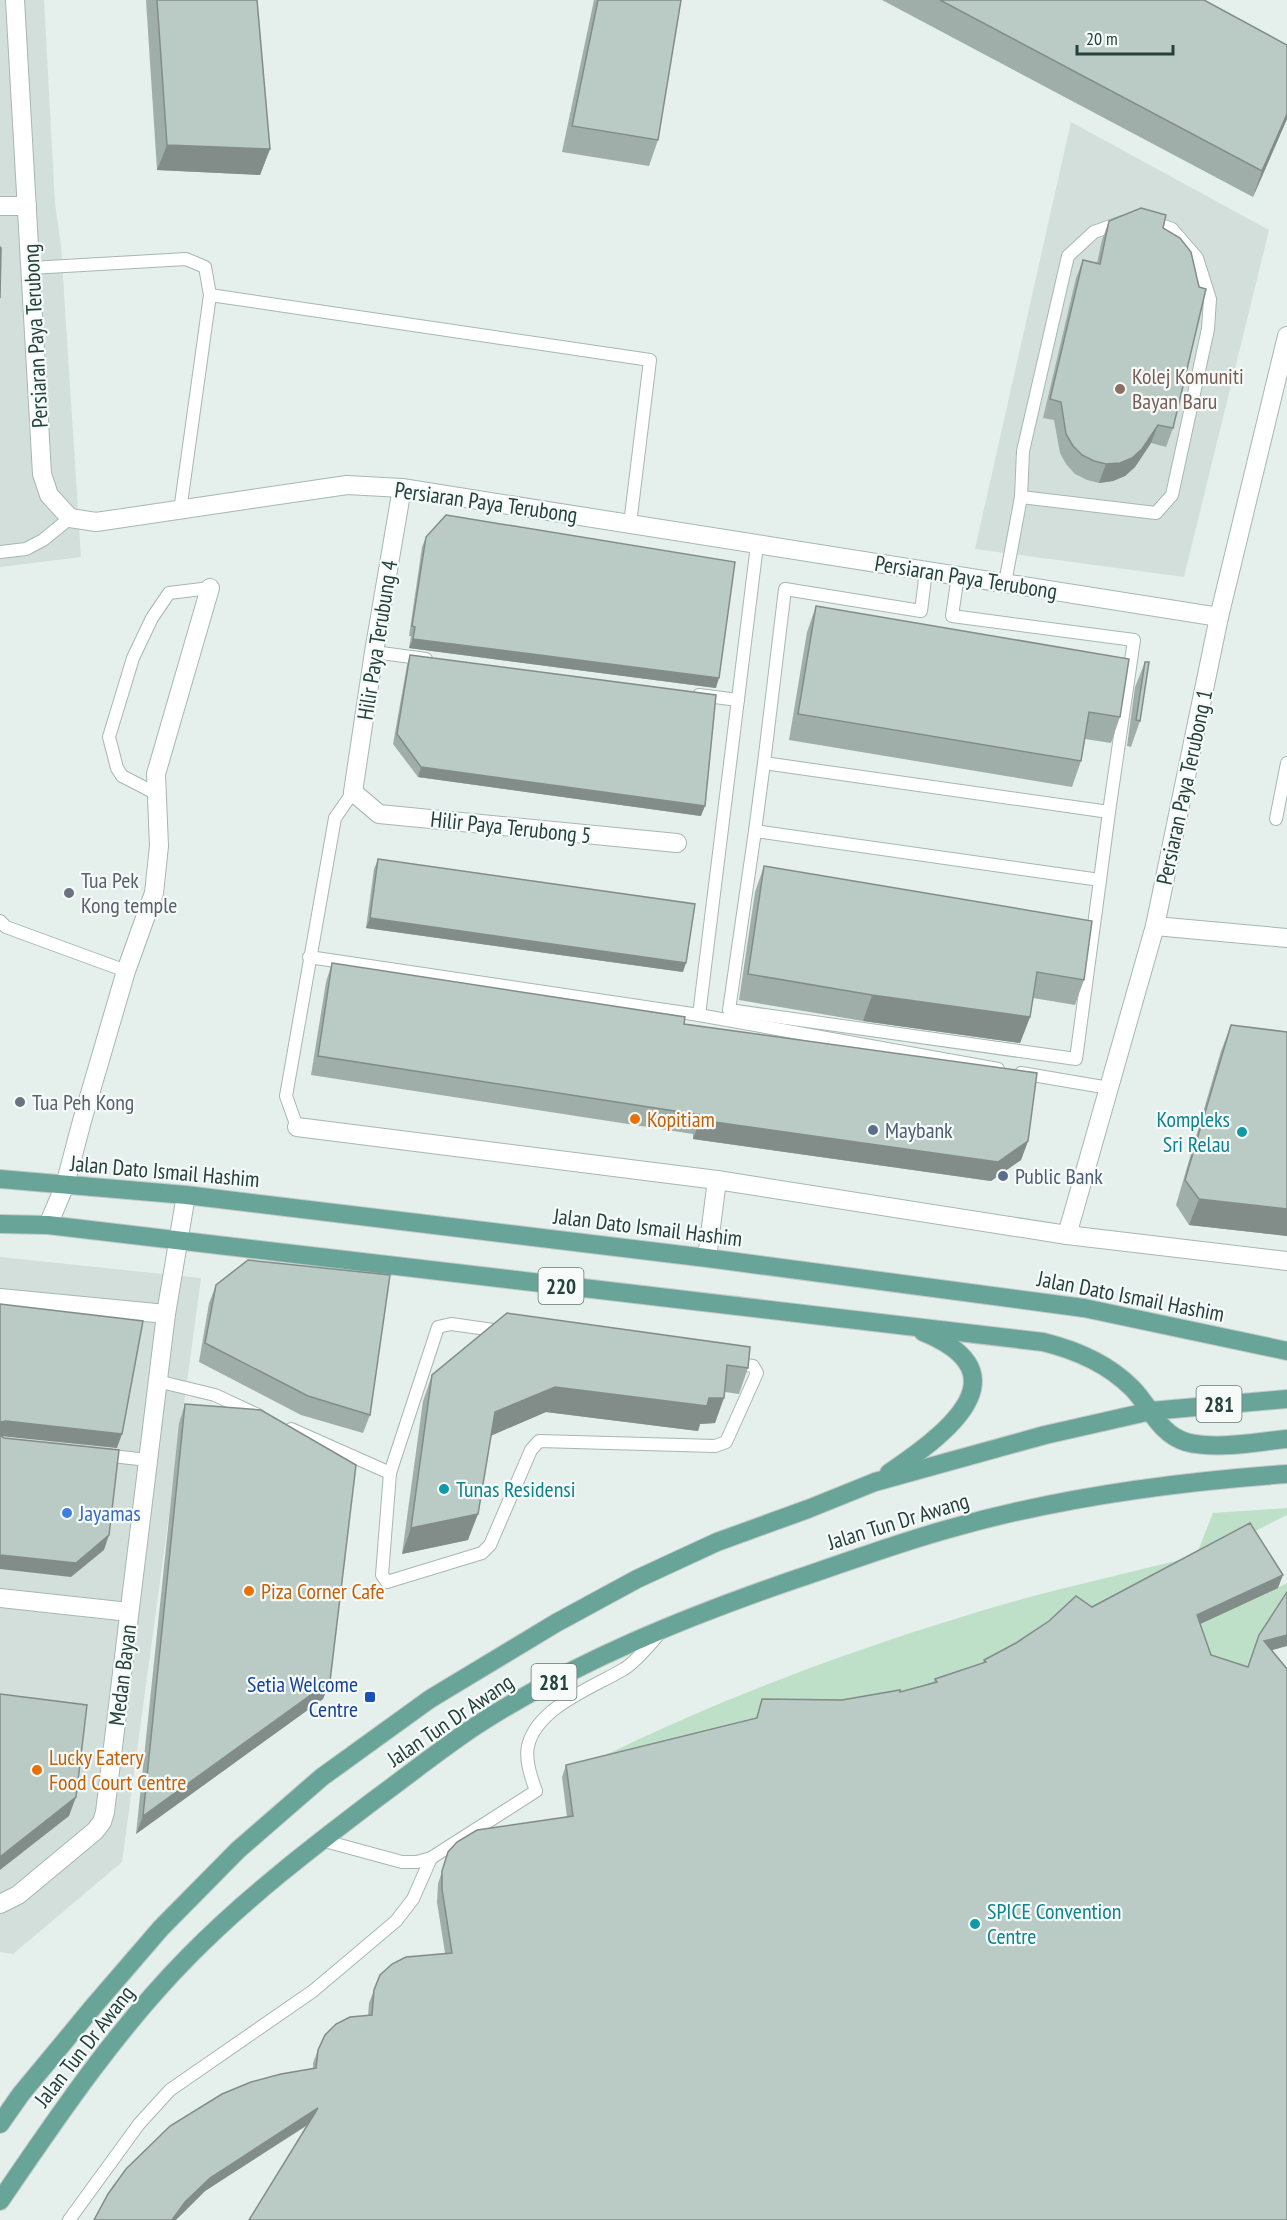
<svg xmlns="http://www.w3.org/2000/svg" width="1287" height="2220" font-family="'PT Sans Narrow',sans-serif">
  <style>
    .built { fill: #d3dfda }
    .green { fill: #bee0c9 }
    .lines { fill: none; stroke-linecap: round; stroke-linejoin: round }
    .service-casing { stroke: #a7b7b3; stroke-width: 14 }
    .minor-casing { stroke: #a7b7b3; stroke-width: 20 }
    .primary-casing { stroke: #c2cac8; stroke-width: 20 }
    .service { stroke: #fff; stroke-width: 12 }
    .minor { stroke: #fff; stroke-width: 18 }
    .primary { stroke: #69a499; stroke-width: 18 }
    .wall { fill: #a0aea9 }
    .shaded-wall { fill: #828d89 }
    .building { fill: #bacac4; stroke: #828d89; stroke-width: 1.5 }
    .education-dot { fill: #8d6e63; stroke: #f6fbf9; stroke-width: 2 }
    .worship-dot { fill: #6b7280; stroke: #f6fbf9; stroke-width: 2 }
    .food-dot { fill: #e8710a; stroke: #f6fbf9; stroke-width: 2 }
    .service-dot { fill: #5c6f8a; stroke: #f6fbf9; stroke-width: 2 }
    .culture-dot { fill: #0f9aa8; stroke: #f6fbf9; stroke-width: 2 }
    .shop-dot { fill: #3f7fe0; stroke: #f6fbf9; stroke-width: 2 }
    .transit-dot { fill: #1a4fb4; stroke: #f6fbf9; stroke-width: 2 }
    .labels { text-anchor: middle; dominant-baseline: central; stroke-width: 4.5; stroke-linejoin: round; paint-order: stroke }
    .shield { fill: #f6fbf9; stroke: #637974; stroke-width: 1.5 }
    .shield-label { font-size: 21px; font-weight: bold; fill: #24413b }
    .street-label { font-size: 22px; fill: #24413b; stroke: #f6fbf9 }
    .education-label { font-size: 22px; fill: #785e54; stroke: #f6fbf9; text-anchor: start }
    .worship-label { font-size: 22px; fill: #5b616d; stroke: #f6fbf9; text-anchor: start }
    .food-label { font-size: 22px; fill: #c56008; stroke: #f6fbf9; text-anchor: start }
    .culture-label { font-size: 22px; fill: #0d838f; stroke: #f6fbf9; text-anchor: start }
    .service-label { font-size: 22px; fill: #4e5e75; stroke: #f6fbf9; text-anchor: start }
    .shop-label { font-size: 22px; fill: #366cbe; stroke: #f6fbf9; text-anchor: start }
    .transit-label { font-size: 22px; fill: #164399; stroke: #f6fbf9; text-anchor: end }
  </style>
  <rect width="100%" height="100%" fill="#e5efeb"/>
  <g class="built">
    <path d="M0,0H44L55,204L61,246L81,557L0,567Z"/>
    <path d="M1071,122L1269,230L1184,577L975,549Z"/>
    <path d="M0,1257L201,1278L122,1862L13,1954L0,1952Z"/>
  </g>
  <g class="green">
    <path d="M1287,1508V1515L949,1686L754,1724L562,1777C693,1709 830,1657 971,1614C1045,1591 1121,1575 1196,1556L1213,1513Z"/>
    <path d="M1287,1583V1620C1272,1634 1249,1647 1250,1669L1219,1672L1193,1628Z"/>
  </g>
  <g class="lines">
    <defs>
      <g id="service">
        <path d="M31,268L186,259L205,267L210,295L180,511"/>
        <path d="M210,295L650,360L630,524"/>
        <path d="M1021,497L1156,513L1172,495L1208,329L1210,299L1197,258L1172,229L1150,221"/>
        <path d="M0,552L26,549L43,540L70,518"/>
        <path d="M926,571L921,611L785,589L764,763L1109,812L1134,640L952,616L958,575"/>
        <path d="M1005,583L1021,497L1023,451L1068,256L1094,232L1122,222"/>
        <path d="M374,652L426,659"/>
        <path d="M699,695L738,700"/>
        <path d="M764,763L755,831L1100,880L1109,812"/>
        <path d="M157,794L122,776L117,768L109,737L133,658L152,618L169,593L210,588"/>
        <path d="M1276,819L1287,763"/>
        <path d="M755,831L729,1010L1076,1059L1100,880"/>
        <path d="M0,921L6,927L126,971"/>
        <path d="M309,957L699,1015L998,1069"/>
        <path d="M699,1015L757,545"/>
        <path d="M1021,1073L1109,1088"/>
        <path d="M297,1127L286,1096L335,818L353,792"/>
        <path d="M451,1324L753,1366L757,1373L726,1442L715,1446L539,1441L531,1450L490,1545L482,1553L387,1582L382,1575L390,1473L438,1327Z"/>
        <path d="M157,1381L215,1395L258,1415"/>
        <path d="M291,1429L390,1473"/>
        <path d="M103,1455L148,1460"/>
        <path d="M321,1840L402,1862H417L431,1858L536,1791C531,1777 525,1760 528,1746C537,1707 594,1687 624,1669C638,1660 649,1645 660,1633"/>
        <path d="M69,2220L139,2124L170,2090L313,1991L396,1921L413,1899L431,1858"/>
      </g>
      <g id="minor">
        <path d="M15,0L42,474L49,495L70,518L96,522L347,485L402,488L1219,617"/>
        <path d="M0,206H27"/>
        <path d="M402,488L374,652L353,792L379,814L677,843"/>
        <path d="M1155,926L1287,938"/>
        <path d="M297,1127L717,1180L1067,1235L1287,1261"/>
        <path d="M48,1225L65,1185L82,1121L126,971L154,893L159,846L156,774L210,588"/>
        <path d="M1067,1235L1155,926L1219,617L1287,336"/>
        <path d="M707,1258L717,1180"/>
        <path d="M0,1298L166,1314"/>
        <path d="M0,1598L129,1612"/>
        <path d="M0,1904L18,1895L95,1831L102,1822L105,1812L166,1314L186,1195"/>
      </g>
      <g id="primary">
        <path d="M0,1179L186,1195L707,1258L1084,1308L1287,1351"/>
        <path d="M0,1224L48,1225L1043,1342C1076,1350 1107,1363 1132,1388C1150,1406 1159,1434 1186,1442C1218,1450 1255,1442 1287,1439"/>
        <path d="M889,1473C943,1436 1028,1375 923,1332"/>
        <path d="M0,2124L21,2094L93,2007L161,1928L238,1850L322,1777L430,1699L556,1623L637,1579L717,1542L808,1509L875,1482L1045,1435L1151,1411L1287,1399"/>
        <path d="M0,2201C58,2116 116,2030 188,1957C246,1898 311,1848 377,1798C410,1774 442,1748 477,1725C576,1661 688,1616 799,1578C850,1561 900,1542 952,1528C1061,1497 1174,1482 1287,1474"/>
      </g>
    </defs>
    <use href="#service" class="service-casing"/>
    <use href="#minor" class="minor-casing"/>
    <use href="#primary" class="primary-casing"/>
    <use href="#service" class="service"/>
    <use href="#minor" class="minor"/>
    <use href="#primary" class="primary"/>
  </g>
  <g class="wall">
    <path d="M146,0H257L270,149L260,175L157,170Z"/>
    <path d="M594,0H681L658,140L649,166L562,152Z"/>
    <path d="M882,0H1204L1287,45V119L1253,197Z"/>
    <path d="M1109,221L1163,228L1173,428L1166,447L1151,443L1135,467L1125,476L1113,481L1099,483L1087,480L1075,474L1066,464L1060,453L1054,420L1043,418L1076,278L1083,260L1097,263L1102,240Z"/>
    <path d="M426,537L716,688L409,648L411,636H409L422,547Z"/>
    <path d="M816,606L1120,717L1111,743L1085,739L1081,761L1072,787L789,740L807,632Z"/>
    <path d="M410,655L701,816L418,777L393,744L407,665Z"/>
    <path d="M1145,662L1140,721L1131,747L1127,746L1135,687Z"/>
    <path d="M378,859L683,972L366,928L374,869Z"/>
    <path d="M764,866L1084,980L1075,1005L1033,998L1030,1017L1020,1043L863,1021L739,1000L755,892Z"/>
    <path d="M332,963L684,1024L1028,1141L1021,1160L991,1181L693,1139V1134L311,1075L326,982Z"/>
    <path d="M1231,1025L1287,1032V1236L1189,1225L1176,1205L1221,1051Z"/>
    <path d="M216,1285L370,1415L363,1433L301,1415L199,1362L209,1303Z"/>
    <path d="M507,1313L748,1368L739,1394L725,1392L715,1423L700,1424L698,1431L546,1412L491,1435L468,1540L402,1554L423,1401L432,1375Z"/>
    <path d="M185,1404L330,1681L323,1699L136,1834L179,1423Z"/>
    <path d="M1278,1588L1200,1624L1211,1655L1248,1667L1271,1650L1287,1669L308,2125L205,2191L181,2215L94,2220L313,2069V2063L318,2050L368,2016L369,2003L374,1990L445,1953L437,1902L438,1884L448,1852L567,1817L562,1777L566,1765L756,1718L762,1699L842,1700L900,1692L934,1682L935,1679L983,1663L984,1660L1092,1607Z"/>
  </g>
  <g class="shaded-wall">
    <path d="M1287,114V119L1253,197L1262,171Z"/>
    <path d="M167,145L270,149L260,175L157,170Z"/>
    <path d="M1158,425L1151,443L1135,467L1125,476L1113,481L1099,483L1106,464Z"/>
    <path d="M413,639L719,678L716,688L409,648Z"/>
    <path d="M421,767L705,806L701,816L418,777Z"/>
    <path d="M370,918L686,963L683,972L366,928Z"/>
    <path d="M872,995L1030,1017L1020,1043L863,1021Z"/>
    <path d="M700,1120L1028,1141L1021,1160L991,1181L693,1139Z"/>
    <path d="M1199,1199L1287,1209V1236L1189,1225Z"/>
    <path d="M555,1387L709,1398H724L715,1423L700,1424L698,1431L546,1412L486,1438L495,1412Z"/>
    <path d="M6,1421L122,1434L117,1448L0,1436V1424L1,1422Z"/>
    <path d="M478,1514L468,1540L402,1554L411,1528Z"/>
    <path d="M109,1535L104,1550L71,1577L0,1569V1555Z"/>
    <path d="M1283,1575L1278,1588L1192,1628L1197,1615Z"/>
    <path d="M1287,1635V1646L1259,1654L1264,1641Z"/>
    <path d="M330,1681L323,1699L136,1834L143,1816Z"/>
    <path d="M76,1797L69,1816L0,1870V1857Z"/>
    <path d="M318,2108L313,2121L205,2191L176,2220H172L185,2202L210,2178Z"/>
  </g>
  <g class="building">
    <path d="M157,0H257L270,149L167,145Z"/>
    <path d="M598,0H681L658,140L572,126Z"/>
    <path d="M940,0H1204L1287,45V114L1262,171Z"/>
    <path d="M1141,208L1166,215L1163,228L1180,238L1191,252L1199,287L1206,289L1173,428L1158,425L1142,449L1132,458L1120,463L1106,464L1094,461L1082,455L1073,446L1066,434L1061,402L1050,399L1083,260L1100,264L1109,221Z"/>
    <path d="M0,247L1,248L0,298Z"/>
    <path d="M446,515L735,562L719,678L413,639L415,627L412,626L426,537Z"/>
    <path d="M816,606L1129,659L1120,717L1089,712L1081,761L798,714Z"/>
    <path d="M410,655L716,695L705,806L421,767L397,734Z"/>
    <path d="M1145,662H1149L1140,721L1136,720Z"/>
    <path d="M378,859L695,904L686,963L370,918Z"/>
    <path d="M764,866L1092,921L1084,980L1037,972L1030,1017L872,995L748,974Z"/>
    <path d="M332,963L685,1017L684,1024L1037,1073L1028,1141L998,1162L700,1120V1115L318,1056Z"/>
    <path d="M1231,1025L1287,1032V1209L1199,1199L1185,1180Z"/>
    <path d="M248,1260L390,1275L370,1415L308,1396L205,1343L216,1285Z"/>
    <path d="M0,1304L143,1321L122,1434L6,1421L1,1422L0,1424Z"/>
    <path d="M507,1313L750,1347L748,1368L727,1365L724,1398H709L707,1406L555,1387L495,1412L478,1514L411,1528L432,1375Z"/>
    <path d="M185,1404L261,1410L356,1465L330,1681L143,1816Z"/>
    <path d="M0,1435L4,1438L119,1450L109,1535L76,1563L0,1555Z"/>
    <path d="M1250,1523L1283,1575L1197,1615L1211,1655L1248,1667L1259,1635L1287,1592V1635L1264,1641L1287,1669V2220H249L318,2108L210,2178L185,2202L172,2220H94L108,2194L126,2169L170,2126L222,2094L251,2082L281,2074L316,2068L318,2050L325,2035L336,2024L350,2017L372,2015L374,1990L380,1975L392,1964L406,1957L452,1953L442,1889V1871L448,1852L457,1842L477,1830L573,1816L566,1765L757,1718L762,1699L842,1700L900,1690V1692L937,1682L935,1679L986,1662L984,1660L1016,1643L1049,1621L1076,1596L1092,1607Z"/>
    <path d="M0,1694L87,1705L76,1797L0,1857Z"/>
  </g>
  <circle class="education-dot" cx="1120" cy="389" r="6"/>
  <g class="worship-dot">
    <circle cx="69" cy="893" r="6"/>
    <circle cx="20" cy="1102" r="6"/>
  </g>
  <g class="food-dot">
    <circle cx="635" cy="1119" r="6"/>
    <circle cx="249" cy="1591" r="6"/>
    <circle cx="37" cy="1770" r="6"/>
  </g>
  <g class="service-dot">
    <circle cx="873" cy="1130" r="6"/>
    <circle cx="1003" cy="1176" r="6"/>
  </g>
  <g class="culture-dot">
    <circle cx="1242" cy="1132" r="6"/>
    <circle cx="444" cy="1489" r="6"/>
    <circle cx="975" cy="1924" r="6"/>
  </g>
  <circle class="shop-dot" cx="67" cy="1513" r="6"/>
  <rect class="transit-dot" x="364" y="1691" width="12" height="12" rx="3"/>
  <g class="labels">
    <g class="shield">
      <rect x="538.5" y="1268" width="45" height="36" rx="4.5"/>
      <rect x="1196.5" y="1386" width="45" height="36" rx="4.5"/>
      <rect x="531.5" y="1664" width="45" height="36" rx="4.5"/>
    </g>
    <g class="shield-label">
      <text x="561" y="1286">220</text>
      <text x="1219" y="1404">281</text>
      <text x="554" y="1682">281</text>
    </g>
    <g class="street-label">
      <text transform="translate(35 336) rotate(-93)">Persiaran Paya Terubong</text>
      <text transform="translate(486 502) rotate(8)">Persiaran Paya Terubong</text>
      <text transform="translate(966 577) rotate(9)">Persiaran Paya Terubong</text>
      <text transform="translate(377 640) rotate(-81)">Hilir Paya Terubung 4</text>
      <text transform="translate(1184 787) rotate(-78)">Persiaran Paya Terubong 1</text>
      <text transform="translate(511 827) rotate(6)">Hilir Paya Terubong 5</text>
      <text transform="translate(165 1171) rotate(5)">Jalan Dato Ismail Hashim</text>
      <text transform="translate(648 1227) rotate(7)">Jalan Dato Ismail Hashim</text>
      <text transform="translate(1131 1296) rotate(11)">Jalan Dato Ismail Hashim</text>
      <text transform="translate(898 1521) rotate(-17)">Jalan Tun Dr Awang</text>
      <text transform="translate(122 1675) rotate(-83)">Medan Bayan</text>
      <text transform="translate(450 1720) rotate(-34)">Jalan Tun Dr Awang</text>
      <text transform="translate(84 2046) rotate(-52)">Jalan Tun Dr Awang</text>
    </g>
    <g class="education-label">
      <text x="1132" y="376">Kolej Komuniti<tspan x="1132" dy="25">Bayan Baru</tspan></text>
    </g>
    <g class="worship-label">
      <text x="81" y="880">Tua Pek<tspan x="81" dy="25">Kong temple</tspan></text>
      <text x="32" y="1102">Tua Peh Kong</text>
    </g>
    <g class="food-label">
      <text x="647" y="1119">Kopitiam</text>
      <text x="261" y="1591">Piza Corner Cafe</text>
      <text x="49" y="1757">Lucky Eatery<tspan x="49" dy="25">Food Court Centre</tspan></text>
    </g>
    <g class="culture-label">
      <text x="1230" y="1119" text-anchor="end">Kompleks<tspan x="1230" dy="25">Sri Relau</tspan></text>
      <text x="456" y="1489">Tunas Residensi</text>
      <text x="987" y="1911">SPICE Convention<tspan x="987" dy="25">Centre</tspan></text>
    </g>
    <g class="service-label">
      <text x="885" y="1130">Maybank</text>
      <text x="1015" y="1176">Public Bank</text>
    </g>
    <g class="shop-label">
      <text x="79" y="1513">Jayamas</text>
    </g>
    <g class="transit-label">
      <text x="358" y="1684">Setia Welcome<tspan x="358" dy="25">Centre</tspan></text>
    </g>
  </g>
  <path d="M1077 45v9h96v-9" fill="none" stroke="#24413b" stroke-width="3"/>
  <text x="1086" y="45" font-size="18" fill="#24413b" stroke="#f6fbf9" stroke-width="4.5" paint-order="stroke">20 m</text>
</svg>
